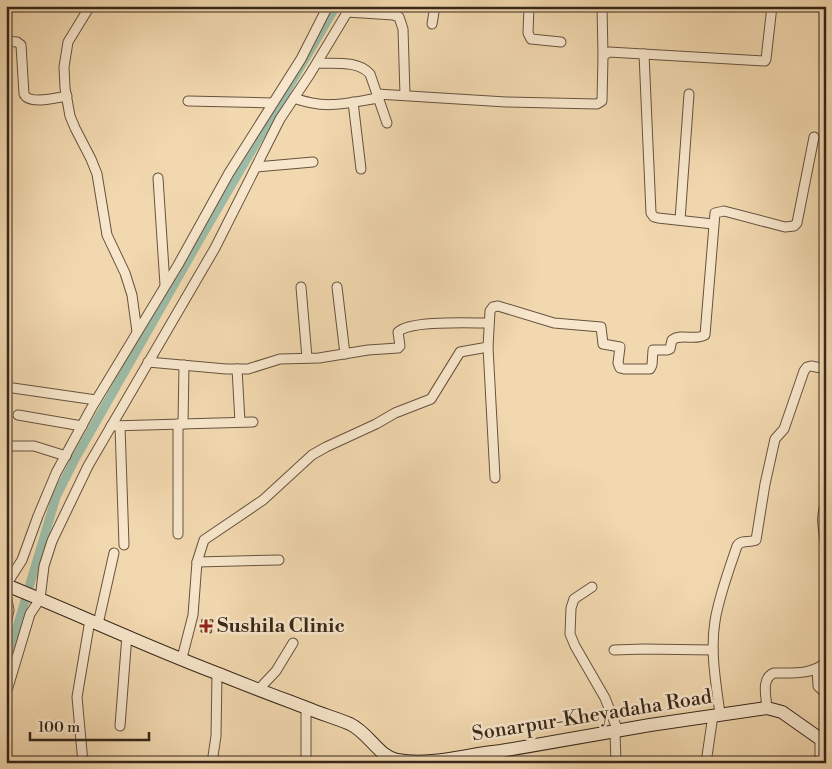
<svg xmlns="http://www.w3.org/2000/svg" width="832" height="769" font-family="'Libre Bodoni',serif">
  <style>
    .lines { fill: none; stroke-linecap: round; stroke-linejoin: round }
    .canal { stroke: #9cbba6; stroke-width: 9 }
    .building { fill: #eaae8c; stroke: #37271a }
    .street-casing { stroke: #66533f; stroke-width: 11 }
    .secondary-casing { stroke: #37271a; stroke-width: 14 }
    .street { stroke: #f7e6cb; stroke-width: 9 }
    .secondary { stroke: #f7e6cb; stroke-width: 12 }
    .poi-dot { fill: #8f2418; stroke: #f7e6cb; stroke-width: 2 }
    .labels { text-anchor: middle; dominant-baseline: central; stroke-width: 5; stroke-linejoin: round; paint-order: stroke }
    .poi-label { font-size: 20px; font-weight: bold; fill: #37271a; stroke: #f7e6cb; text-anchor: start }
    .street-label { font-size: 20px; fill: #37271a; stroke: #f7e6cb }
  </style>
  <rect width="100%" height="100%" fill="#f2d8af"/>
  <filter id="stains"><feTurbulence type="fractalNoise" baseFrequency=".004" numOctaves="4"/><feColorMatrix values="0 0 0 0 .2 0 0 0 0 .09 0 0 0 0 .02 0 0 0 .5 -.17"/></filter>
  <radialGradient id="worn" r=".72"><stop offset=".6" stop-color="#630" stop-opacity="0"/><stop offset="1" stop-color="#630" stop-opacity=".3"/></radialGradient>
  <g class="lines">
    <path class="canal" d="M6,664L56,497L75,459L200,239L336,6"/>
  </g>
  <path class="building" d="M202,619L213,620L211,633L201,632Z"/>
  <g class="lines">
    <defs>
      <g id="street">
        <path d="M90,6L68,42L64,67L65,88L70,116L75,128L91,159L97,174L107,235L125,273L132,295L137,332"/>
        <path d="M529,6L528,33L531,39L561,42"/>
        <path d="M602,6L603,56"/>
        <path d="M347,12L393,15L399,17L403,29L405,95"/>
        <path d="M432,24L435,6"/>
        <path d="M6,41L17,42L21,45L24,94C29,105 56,98 67,96"/>
        <path d="M644,54L651,213L654,217L658,218L713,224"/>
        <path d="M317,63C334,64 358,60 370,74L387,123"/>
        <path d="M377,94L506,102L597,104L602,101L603,56L609,52L765,61L766,59L772,6"/>
        <path d="M294,98C326,110 346,103 379,98"/>
        <path d="M188,101L273,103"/>
        <path d="M353,102L361,169"/>
        <path d="M256,167L313,162"/>
        <path d="M158,178L165,285"/>
        <path d="M680,220L689,94"/>
        <path d="M301,287L307,358"/>
        <path d="M337,287L345,354"/>
        <path d="M488,347L495,478"/>
        <path d="M148,362L226,369H248L280,359L319,358L368,350L398,348L400,346L398,332C409,320 471,323 488,323"/>
        <path d="M237,369L240,422"/>
        <path d="M6,387L96,400"/>
        <path d="M18,415L82,426"/>
        <path d="M183,424L184,365"/>
        <path d="M111,426L253,422"/>
        <path d="M120,426L124,545"/>
        <path d="M6,446H34L66,456"/>
        <path d="M826,505C819,516 825,535 826,548"/>
        <path d="M178,534V424"/>
        <path d="M197,562L279,560"/>
        <path d="M6,585L22,560L38,516L56,473L92,407L178,265L229,173L301,59L328,6"/>
        <path d="M592,587L574,599L571,608L570,634L575,646L605,698L618,731"/>
        <path d="M6,595L9,610L6,625"/>
        <path d="M98,624L114,553"/>
        <path d="M614,650L643,649L713,650"/>
        <path d="M182,658L193,615L197,562L204,540L263,500L312,455L326,447L376,424L395,413L431,399L460,352L488,347L490,311L493,307L498,306L554,323L601,327L603,344L620,347L618,363L620,368L624,369H650L652,365L653,350H667L670,349L672,340C681,333 695,341 705,335L715,213L724,211L785,227L794,226L797,223L814,137"/>
        <path d="M817,669L818,686L822,690L826,689"/>
        <path d="M259,689L276,671L293,643"/>
        <path d="M6,694L30,614L40,599L44,566L52,541L88,466L215,248L280,119L310,74L351,6"/>
        <path d="M306,708V763"/>
        <path d="M767,708C766,696 761,678 774,673C792,673 813,675 826,662"/>
        <path d="M720,714C716,683 710,652 715,621C719,596 729,570 737,546C741,539 750,543 756,540L765,484L775,439L784,429L804,371L807,367L811,366L826,369"/>
        <path d="M120,726L127,635"/>
        <path d="M615,732L616,763"/>
        <path d="M83,763L77,697L90,620"/>
        <path d="M212,763L216,736L217,674"/>
        <path d="M706,763L713,715"/>
        <path d="M820,763V738"/>
      </g>
      <path id="secondary" d="M6,585C78,614 147,647 219,674C248,686 278,697 307,708C321,714 336,718 350,724C369,733 378,756 397,760C433,766 466,754 501,751L650,725L767,708L782,712L826,743"/>
    </defs>
    <use href="#street" class="street-casing"/>
    <use href="#secondary" class="secondary-casing"/>
    <use href="#street" class="street"/>
    <use href="#secondary" class="secondary"/>
  </g>
  <path class="poi-dot" d="M203.5 618.5h5v5h5v5h-5v5h-5v-5h-5v-5h5z"/>
  <g class="labels">
    <g class="poi-label">
      <text x="217" y="626">Sushila Clinic</text>
    </g>
    <g class="street-label">
      <text transform="translate(592 716) rotate(-9)">Sonarpur-Kheyadaha Road</text>
    </g>
  </g>
  <rect width="832" height="769" fill="none" stroke="#f2d8af" stroke-width="25"/>
  <rect x="8" y="8" width="817" height="754" fill="none" stroke="#37271a" stroke-width="2.5"/>
  <rect x="12" y="12" width="807" height="744" fill="none" stroke="#37271a"/>
  <path d="M30 732v8h119v-8" fill="none" stroke="#37271a" stroke-width="2.5"/>
  <text x="38" y="732" font-size="15" fill="#37271a" stroke="#f7e6cb" stroke-width="4" paint-order="stroke">100 m</text>
  <rect width="100%" height="100%" filter="url(#stains)"/>
  <rect width="100%" height="100%" fill="url(#worn)"/>
</svg>
